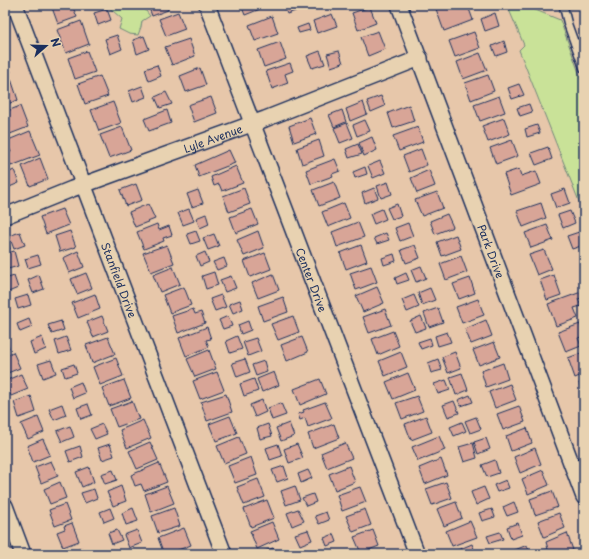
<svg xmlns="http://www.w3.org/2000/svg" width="589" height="559" font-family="'Playpen Sans',sans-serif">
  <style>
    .green { fill: #c9e298; stroke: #72887b }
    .building { fill: #d8a597; stroke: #1b2f5e }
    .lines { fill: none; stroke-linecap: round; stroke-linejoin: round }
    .service-casing { stroke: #1b2f5e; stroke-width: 10 }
    .minor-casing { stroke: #1b2f5e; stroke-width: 18 }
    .service { stroke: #e8d2b1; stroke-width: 7 }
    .minor { stroke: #e8d2b1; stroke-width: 15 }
    .labels { text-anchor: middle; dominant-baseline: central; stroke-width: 3; stroke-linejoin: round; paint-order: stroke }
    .street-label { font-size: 11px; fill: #1b2f5e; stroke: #e8d2b1 }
  </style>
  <rect width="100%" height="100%" fill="#e7c7aa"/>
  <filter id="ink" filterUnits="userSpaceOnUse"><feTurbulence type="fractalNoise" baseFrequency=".025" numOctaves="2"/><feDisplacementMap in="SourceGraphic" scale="8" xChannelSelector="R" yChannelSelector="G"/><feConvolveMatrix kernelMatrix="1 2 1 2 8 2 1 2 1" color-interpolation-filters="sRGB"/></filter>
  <g filter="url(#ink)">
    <g class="green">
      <path d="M105,5H141L150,16L142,21L141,27L138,35L129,34L119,29L122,19L113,11Z"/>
      <path d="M507,5H531L533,9L560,20L584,87V214L519,50L524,45Z"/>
    </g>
    <g class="building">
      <path d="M51,5H72L77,17L58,24Z"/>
      <path d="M148,5H166L168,10L152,16Z"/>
      <path d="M241,5H258L260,9L245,15Z"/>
      <path d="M283,5H300L301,9L287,14Z"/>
      <path d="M449,5H460L461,9L468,6L473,20L444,31L436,9Z"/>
      <path d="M370,7L376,23L358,30L352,13Z"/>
      <path d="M107,9L111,20L98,25L94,13Z"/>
      <path d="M178,12L185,29L166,36L159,19Z"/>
      <path d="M495,13L499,26L485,31L481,19Z"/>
      <path d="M332,14L337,26L317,33L313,21Z"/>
      <path d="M272,16L278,33L255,41L249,25Z"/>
      <path d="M81,21L89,44L66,53L57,30Z"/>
      <path d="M308,24L310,30L299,33L297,28Z"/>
      <path d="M378,31L385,49L368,56L361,37Z"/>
      <path d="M474,32L480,48L455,57L449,41Z"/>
      <path d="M117,35L122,49L110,54L105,39Z"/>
      <path d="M144,36L149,49L137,54L133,40Z"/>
      <path d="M189,39L195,56L172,65L165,47Z"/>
      <path d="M504,41L507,52L496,56L492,46Z"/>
      <path d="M280,42L286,59L264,67L258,50Z"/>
      <path d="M87,51L95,72L75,79L68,58Z"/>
      <path d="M320,51L325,64L312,68L307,56Z"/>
      <path d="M339,51L343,63L331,67L327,54Z"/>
      <path d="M480,53L487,70L463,79L457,62Z"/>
      <path d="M5,54L11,72L5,74Z"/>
      <path d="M290,63L293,71L285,74L288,83L272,89L266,71Z"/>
      <path d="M157,65L161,76L149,81L145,69Z"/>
      <path d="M200,68L206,85L186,92L180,76Z"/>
      <path d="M488,75L494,91L471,100L465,83Z"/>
      <path d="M100,76L108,96L85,104L78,84Z"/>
      <path d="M11,79L18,100L5,105V81Z"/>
      <path d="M519,84L524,95L512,99L508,88Z"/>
      <path d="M142,86L146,97L133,102L129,91Z"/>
      <path d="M166,92L172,104L160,108L155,97Z"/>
      <path d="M381,96L385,106L371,112L367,101Z"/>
      <path d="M499,96L505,112L480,121L474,105Z"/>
      <path d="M211,97L217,113L194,122L188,105Z"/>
      <path d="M113,102L121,123L99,131L91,110Z"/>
      <path d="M363,102L367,114L350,121L346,109Z"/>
      <path d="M529,104L532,112L520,116L517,108Z"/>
      <path d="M409,105L414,121L393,128L388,113Z"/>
      <path d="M20,106L28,127L10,134L5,121V112Z"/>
      <path d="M167,110L171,123L149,131L144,119Z"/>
      <path d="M342,110L346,122L334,127L329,115Z"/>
      <path d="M310,118L316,134L294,142L289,126Z"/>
      <path d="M504,118L510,134L488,142L482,126Z"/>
      <path d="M365,120L370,131L357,136L353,125Z"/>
      <path d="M347,123L353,138L340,143L334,128Z"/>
      <path d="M537,125L540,133L527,137L525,129Z"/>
      <path d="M122,127L131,150L109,158L100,135Z"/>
      <path d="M418,127L423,142L399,151L393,136Z"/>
      <path d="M30,131L40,155L11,166L6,154L11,152L6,141Z"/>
      <path d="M372,137L377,150L364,156L359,143Z"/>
      <path d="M319,140L324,156L302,164L297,148Z"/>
      <path d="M512,140L518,156L496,164L490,148Z"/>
      <path d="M358,144L362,154L349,158L346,149Z"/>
      <path d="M548,147L552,159L536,165L531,153Z"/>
      <path d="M421,149L427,165L409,172L403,156Z"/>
      <path d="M229,150L235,163L199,177L195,165Z"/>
      <path d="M40,158L48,179L30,186L22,166Z"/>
      <path d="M335,159L340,171L332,174L333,176L311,184L306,170Z"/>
      <path d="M380,161L385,173L373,178L368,166Z"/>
      <path d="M236,166L243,183L222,191L219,184L214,186L211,177Z"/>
      <path d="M365,167L367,174L355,178L353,172Z"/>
      <path d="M519,169L521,176L536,171L541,184L511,195L504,174Z"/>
      <path d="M14,170L19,183L7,188L5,183V174Z"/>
      <path d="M429,170L435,186L417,193L411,178Z"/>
      <path d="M334,182L340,198L319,206L313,190Z"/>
      <path d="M388,182L392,194L381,198L377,186Z"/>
      <path d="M136,184L142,200L126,206L120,190Z"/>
      <path d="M244,188L250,204L229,212L223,196Z"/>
      <path d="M374,188L378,198L365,203L362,193Z"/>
      <path d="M565,189L570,203L556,208L551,194Z"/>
      <path d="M198,190L203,203L192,207L187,194Z"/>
      <path d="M437,192L443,208L422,216L415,200Z"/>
      <path d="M344,203L350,218L328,227L322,212Z"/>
      <path d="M541,203L546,218L523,227L517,211Z"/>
      <path d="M148,204L155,219L135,227L129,212Z"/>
      <path d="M397,204L401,216L392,219L387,208Z"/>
      <path d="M62,209L69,225L46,234L40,217Z"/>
      <path d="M189,209L194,221L183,225L178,213Z"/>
      <path d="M252,209L258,224L236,233L230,217Z"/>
      <path d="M382,209L386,219L374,224L370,214Z"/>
      <path d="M570,211L575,223L563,228L558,215Z"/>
      <path d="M206,214L209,224L200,228L196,218Z"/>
      <path d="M447,214L453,227L435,234L430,221Z"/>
      <path d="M358,222L364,237L337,247L332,232Z"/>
      <path d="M408,223L413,236L400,241L395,228Z"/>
      <path d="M157,224L159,230L169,226L172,235L163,238L164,241L144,249L137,232Z"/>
      <path d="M547,225L553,240L531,248L525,233Z"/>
      <path d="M70,231L76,247L60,252L55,236Z"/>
      <path d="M196,231L200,241L191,244L187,234Z"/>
      <path d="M258,231L264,248L244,256L237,240Z"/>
      <path d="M20,232L25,245L14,249L9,236Z"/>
      <path d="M579,232L584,245L572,249L567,236Z"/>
      <path d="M386,233L389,240L377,244L374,238Z"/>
      <path d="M214,234L219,246L208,250L203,238Z"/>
      <path d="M456,235L461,249L442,256L437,242Z"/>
      <path d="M7,240L10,249L5,251V241Z"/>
      <path d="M167,245L174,263L151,272L143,253Z"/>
      <path d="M361,245L367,261L346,269L340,253Z"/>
      <path d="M415,245L420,258L406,263L401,250Z"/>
      <path d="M544,250L552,269L537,275L529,255Z"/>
      <path d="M14,251L18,266L5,270V254Z"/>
      <path d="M78,251L84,267L69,273L63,258Z"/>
      <path d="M205,252L209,262L200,266L196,256Z"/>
      <path d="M265,253L271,269L250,277L244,261Z"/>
      <path d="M394,254L396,261L384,265L382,258Z"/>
      <path d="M38,255L41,264L28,268L25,259Z"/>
      <path d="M461,256L467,272L446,280L440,264Z"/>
      <path d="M224,258L227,266L217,270L213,262Z"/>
      <path d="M371,266L377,282L356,290L350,273Z"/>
      <path d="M421,266L426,278L416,282L411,270Z"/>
      <path d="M173,267L180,284L160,292L153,275Z"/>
      <path d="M214,272L218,285L206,289L202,276Z"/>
      <path d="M86,273L92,288L77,294L71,279Z"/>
      <path d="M406,273L409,280L397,284L395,278Z"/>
      <path d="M273,274L279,290L258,298L252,283Z"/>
      <path d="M39,275L44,289L33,293L28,280Z"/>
      <path d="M554,275L561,295L547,300L540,280Z"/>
      <path d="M14,276L18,288L6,293L5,279Z"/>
      <path d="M231,276L236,288L225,292L220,280Z"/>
      <path d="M470,278L475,293L459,299L453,284Z"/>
      <path d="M184,287L191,305L170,313L163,295Z"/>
      <path d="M377,287L384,303L363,312L356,296Z"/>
      <path d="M430,288L435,300L422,305L418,293Z"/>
      <path d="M584,291V297L578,299L581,306L574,308L578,318L556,326L548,304Z"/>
      <path d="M95,294L100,309L78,318L72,303Z"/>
      <path d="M28,295L31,305L18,309L15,299Z"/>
      <path d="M221,295L226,307L215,311L210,299Z"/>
      <path d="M414,295L419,307L407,312L402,300Z"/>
      <path d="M283,297L288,312L263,321L258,306Z"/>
      <path d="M478,299L484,315L462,323L456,307Z"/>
      <path d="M240,300L243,309L233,313L229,304Z"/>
      <path d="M438,308L443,322L429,327L424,313Z"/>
      <path d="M193,309L195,314L201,312L205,323L178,333L172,316Z"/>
      <path d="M385,309L391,325L369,333L363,317Z"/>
      <path d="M102,316L108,331L93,337L87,322Z"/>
      <path d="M228,316L232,326L223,329L219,320Z"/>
      <path d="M293,316L299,332L278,340L271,324Z"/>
      <path d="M421,316L426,328L415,332L410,321Z"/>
      <path d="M29,319L32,327L20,332L17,324Z"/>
      <path d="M486,320L492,336L471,344L465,329Z"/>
      <path d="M61,321L64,330L52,334L48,325Z"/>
      <path d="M248,321L251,330L241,334L238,325Z"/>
      <path d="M580,324L584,334V336L578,338L581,346L566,352L558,332Z"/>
      <path d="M207,327L211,339L206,340L209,347L186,356L179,338Z"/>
      <path d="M393,331L399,346L378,355L372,339Z"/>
      <path d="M447,332L451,342L438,346L435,336Z"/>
      <path d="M237,336L242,349L230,353L226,341Z"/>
      <path d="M42,337L46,349L34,354L30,342Z"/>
      <path d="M66,337L71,350L59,354L55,341Z"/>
      <path d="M108,337L115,354L92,363L86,345Z"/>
      <path d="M302,337L308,352L287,361L281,345Z"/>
      <path d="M5,338L9,348L5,349Z"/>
      <path d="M256,338L261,351L248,356L243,342Z"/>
      <path d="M430,338L432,345L421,349L418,342Z"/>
      <path d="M494,342L500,357L479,365L473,350Z"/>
      <path d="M209,350L216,369L195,377L187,359Z"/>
      <path d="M13,352L20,368L5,374V356Z"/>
      <path d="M401,352L407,367L385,376L379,361Z"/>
      <path d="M455,352L461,368L448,373L442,357Z"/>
      <path d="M584,352V374L575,378L568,358Z"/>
      <path d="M116,358L123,376L100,385L93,367Z"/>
      <path d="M245,359L250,372L237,377L232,363Z"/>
      <path d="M438,359L442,370L431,373L428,363Z"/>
      <path d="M51,360L56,373L43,378L38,364Z"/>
      <path d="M264,361L267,372L256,376L252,365Z"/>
      <path d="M503,363L508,379L486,387L481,371Z"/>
      <path d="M74,364L77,373L65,377L62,368Z"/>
      <path d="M217,372L224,390L200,399L193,381Z"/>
      <path d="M274,372L279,385L262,392L257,379Z"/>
      <path d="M408,373L415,390L393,399L386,382Z"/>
      <path d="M462,373L468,390L456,395L450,377Z"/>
      <path d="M21,374L28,389L11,396L5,381Z"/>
      <path d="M254,379L258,391L244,396L240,384Z"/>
      <path d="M320,379L326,394L300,405L294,389Z"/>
      <path d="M124,380L131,398L109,406L102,388Z"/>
      <path d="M446,380L450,390L438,394L434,384Z"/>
      <path d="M584,381V396L579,383Z"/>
      <path d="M81,382L85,393L73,398L69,387Z"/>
      <path d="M510,384L516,400L495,408L489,392Z"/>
      <path d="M226,394L232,412L207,421L201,402Z"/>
      <path d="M470,395L473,402L461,406L458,400Z"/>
      <path d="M31,396L36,412L19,418L14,402Z"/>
      <path d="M417,396L423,411L402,419L396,403Z"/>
      <path d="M262,400L266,412L255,417L250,405Z"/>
      <path d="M132,401L139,419L117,427L110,409Z"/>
      <path d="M454,401L459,413L448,417L443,405Z"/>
      <path d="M325,402L332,418L308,427L305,418L300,420L298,414L304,412L303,410Z"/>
      <path d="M281,403L286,415L272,420L268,408Z"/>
      <path d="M62,404L66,415L54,420L49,409Z"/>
      <path d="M88,404L92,415L81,419L77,408Z"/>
      <path d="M519,406L525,422L503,430L497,414Z"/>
      <path d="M230,416L237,433L216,441L209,424Z"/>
      <path d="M426,416L432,432L411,440L405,424Z"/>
      <path d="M38,417L44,432L28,439L21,424Z"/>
      <path d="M476,417L481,429L470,433L465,421Z"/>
      <path d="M143,420L151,438L127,448L120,430Z"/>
      <path d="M462,422L466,431L454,436L450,427Z"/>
      <path d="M289,423L294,436L281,441L276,428Z"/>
      <path d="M102,424L107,434L95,439L90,429Z"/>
      <path d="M268,424L272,436L260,439L257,428Z"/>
      <path d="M334,424L339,438L313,448L308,434Z"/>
      <path d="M70,426L74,437L62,442L57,431Z"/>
      <path d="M527,428L532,443L511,451L506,436Z"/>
      <path d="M439,436L445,450L418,461L412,447Z"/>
      <path d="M239,437L246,454L224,463L217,446Z"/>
      <path d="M486,438L490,449L478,454L474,442Z"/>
      <path d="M43,439L50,455L33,462L27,446Z"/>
      <path d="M150,442L158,460L137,469L129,451Z"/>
      <path d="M345,443L352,458L327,468L321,453Z"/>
      <path d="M473,443L477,458L464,462L459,447Z"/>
      <path d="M110,444L114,456L102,460L98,448Z"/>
      <path d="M278,444L282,456L270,460L266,448Z"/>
      <path d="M297,444L303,458L289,463L284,449Z"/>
      <path d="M80,446L83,457L70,462L66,451Z"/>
      <path d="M535,448L541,464L520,473L514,457Z"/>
      <path d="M251,457L257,475L235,483L228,466Z"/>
      <path d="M441,459L447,475L425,484L419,468Z"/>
      <path d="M495,460L499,473L487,477L482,465Z"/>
      <path d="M51,461L58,476L41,483L35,467Z"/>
      <path d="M159,463L167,482L144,491L141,484L135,486L131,475Z"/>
      <path d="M284,466L288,478L277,482L272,470Z"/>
      <path d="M349,466L355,482L335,490L329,474Z"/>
      <path d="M89,467L94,482L82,487L76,472Z"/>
      <path d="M113,470L117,480L105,484L101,474Z"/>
      <path d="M308,470L312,478L301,483L298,474Z"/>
      <path d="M543,470L549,485L528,494L522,479Z"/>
      <path d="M258,479L265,497L244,505L237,487Z"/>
      <path d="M506,480L509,488L497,492L494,485Z"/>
      <path d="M60,482L66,498L50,504L44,489Z"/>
      <path d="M446,482L452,498L432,505L426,489Z"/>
      <path d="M121,486L126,501L113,506L107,492Z"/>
      <path d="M167,486L174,503L151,512L145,494Z"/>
      <path d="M295,486L300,500L286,505L281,491Z"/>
      <path d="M360,487L366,502L342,511L337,495Z"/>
      <path d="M484,487L489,499L476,505L471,492Z"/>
      <path d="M94,489L97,498L85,503L81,493Z"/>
      <path d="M552,491L558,507L535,515L530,499Z"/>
      <path d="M313,494L316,502L306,506L302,498Z"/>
      <path d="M267,500L274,518L251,527L244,509Z"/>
      <path d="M456,502L462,518L444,526L437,509Z"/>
      <path d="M514,502L518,512L507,516L503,507Z"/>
      <path d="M65,504L71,520L55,526L49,510Z"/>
      <path d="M110,508L114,518L104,522L100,512Z"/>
      <path d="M133,508L138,521L126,525L122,513Z"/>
      <path d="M174,508L180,526L158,533L152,516Z"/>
      <path d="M298,509L304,521L292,526L287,513Z"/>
      <path d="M365,509L371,525L353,532L346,516Z"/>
      <path d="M492,509L495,517L482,521L479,513Z"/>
      <path d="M326,512L329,520L319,524L315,516Z"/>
      <path d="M559,513L565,528L544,537L538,521Z"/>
      <path d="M470,521L477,537L452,546L446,531Z"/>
      <path d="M272,522L279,539L257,549L250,531Z"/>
      <path d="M72,523L79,541L63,547L57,532L65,529L64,526Z"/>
      <path d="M518,523L522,535L511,539L507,527Z"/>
      <path d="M184,528L191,545L168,554H164L158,538Z"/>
      <path d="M117,530L122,540L112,544L108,533Z"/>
      <path d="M137,530L142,543L129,548L124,535Z"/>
      <path d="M308,530L312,540L300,545L295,534Z"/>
      <path d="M373,530L379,546L361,553L354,537Z"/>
      <path d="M500,532L503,539L490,543L487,536Z"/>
      <path d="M567,533L573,550L563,554H543L542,551L548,549L546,542Z"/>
      <path d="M334,534L337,542L327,546L324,538Z"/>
      <path d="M472,544L476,554H454L453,552Z"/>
      <path d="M527,545L530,554H517L515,550Z"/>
      <path d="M82,548L84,554H65Z"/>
      <path d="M273,548L275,554H259V553Z"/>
      <path d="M190,550L191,554H178Z"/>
    </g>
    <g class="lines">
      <defs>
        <g id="service">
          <path d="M563,5L568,25L584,69"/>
          <path d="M575,44L584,41"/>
        </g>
        <g id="minor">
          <path id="s1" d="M15,5L224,554"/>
          <path id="s2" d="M207,5L417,554"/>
          <path id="s3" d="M399,5L584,497"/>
          <path id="s4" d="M5,216L72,189L265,119L420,58"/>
          <path d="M5,506L23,554"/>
        </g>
      </defs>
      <use href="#service" class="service-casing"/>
      <use href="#minor" class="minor-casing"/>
      <use href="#service" class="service"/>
      <use href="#minor" class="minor"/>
    </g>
  </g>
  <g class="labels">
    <g class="street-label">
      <text stroke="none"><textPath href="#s4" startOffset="222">Lyle Avenue</textPath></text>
      <text stroke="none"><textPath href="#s3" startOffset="263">Park Drive</textPath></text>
      <text stroke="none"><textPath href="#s1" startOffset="294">Stanfield Drive</textPath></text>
      <text stroke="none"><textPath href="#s2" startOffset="294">Center Drive</textPath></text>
    </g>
  </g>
  <rect width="589" height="559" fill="none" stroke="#e8d2b1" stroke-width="20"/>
  <rect x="10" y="10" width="569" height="539" fill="none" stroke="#1b2f5e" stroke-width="1.5" filter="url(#ink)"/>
  <g transform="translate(46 46) rotate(70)" stroke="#e8d2b1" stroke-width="3" paint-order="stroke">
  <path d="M0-3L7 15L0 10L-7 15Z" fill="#1b2f5e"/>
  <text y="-6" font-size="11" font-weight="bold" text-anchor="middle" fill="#1b2f5e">N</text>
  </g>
</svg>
